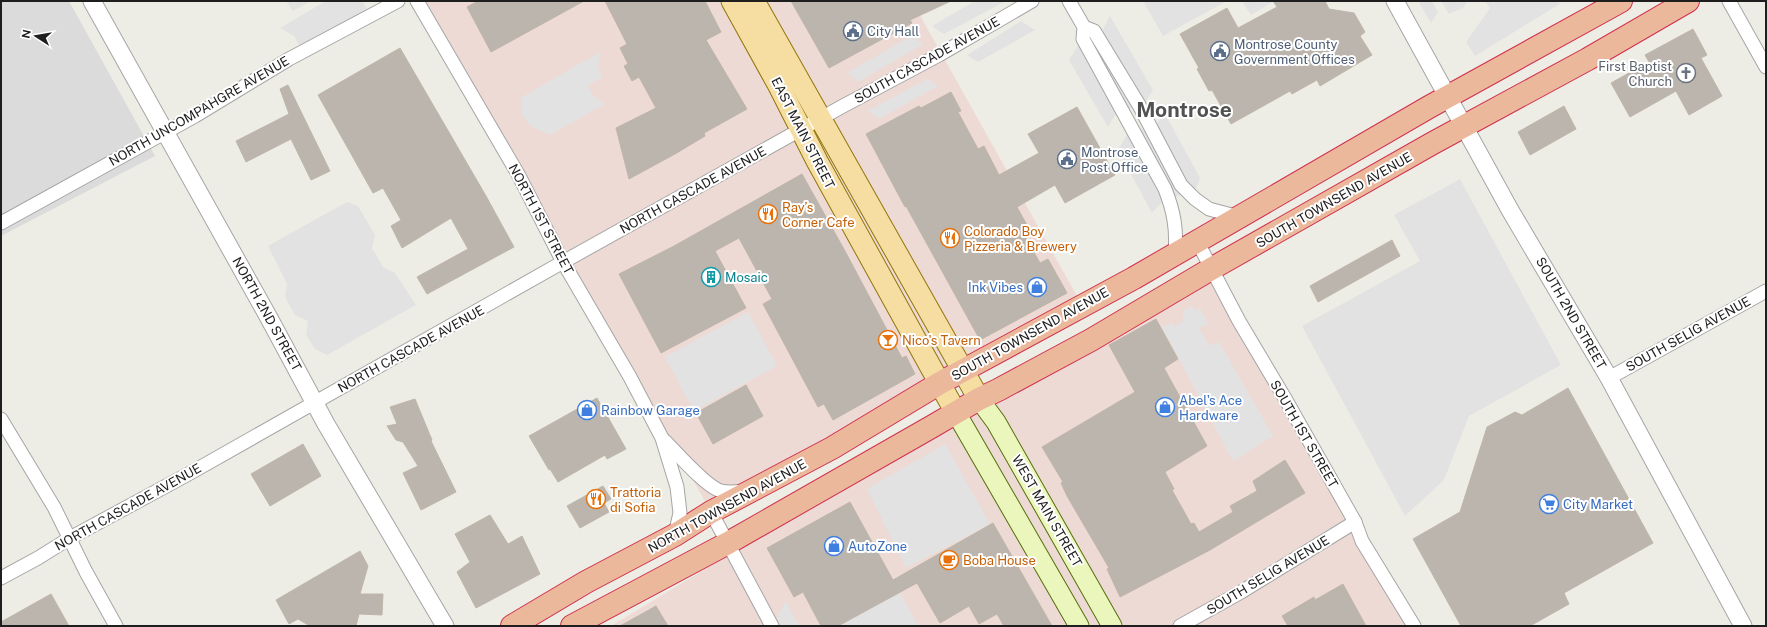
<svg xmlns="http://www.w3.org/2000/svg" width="1767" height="627" font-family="'Public Sans',sans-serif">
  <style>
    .residential { fill: #dcdbdb }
    .commercial { fill: #eedad5 }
    .parking { fill: #e2e2e2 }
    .building { fill: #bbb5ae; stroke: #bfb6a8 }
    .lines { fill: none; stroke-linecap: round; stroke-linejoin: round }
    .minor-casing { stroke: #a5a5a5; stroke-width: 15 }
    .tertiary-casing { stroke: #a5a5a5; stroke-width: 19 }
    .secondary-casing { stroke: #566f0b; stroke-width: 21 }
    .primary-casing { stroke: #907609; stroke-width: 23 }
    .trunk-casing { stroke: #d02e4e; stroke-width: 24 }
    .minor { stroke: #fff; stroke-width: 13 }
    .tertiary { stroke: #fff; stroke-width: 17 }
    .secondary { stroke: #eaf6bc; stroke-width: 19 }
    .primary { stroke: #f6dea2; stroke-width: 21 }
    .trunk { stroke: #ecb89b; stroke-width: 22 }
    .labels { text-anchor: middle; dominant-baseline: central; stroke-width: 4; stroke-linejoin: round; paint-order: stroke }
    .service-label { font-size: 13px; fill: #4e5e75; stroke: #fff; text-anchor: start }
    .street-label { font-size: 13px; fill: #1e1e1e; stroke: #fff }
    .worship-label { font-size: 13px; fill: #5b616d; stroke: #fff; text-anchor: end }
    .food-label { font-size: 13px; fill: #c56008; stroke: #fff; text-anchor: start }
    .culture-label { font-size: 13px; fill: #0d838f; stroke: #fff; text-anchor: start }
    .shop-label { font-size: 13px; fill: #366cbe; stroke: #fff; text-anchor: start }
    .town-label { font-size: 21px; font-weight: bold; fill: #515151; stroke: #fff }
  </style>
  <rect width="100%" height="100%" fill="#eeede5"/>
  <path class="residential" d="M1,1H69L155,156L1,236Z"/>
  <g class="commercial">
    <path d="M425,1H912L1082,305L711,512Z"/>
    <path d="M1211,269L1415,626H611L748,543Z"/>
  </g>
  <g class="parking">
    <path d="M286,1H311L293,11Z"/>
    <path d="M326,1H360L364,3L370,16L303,52L294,36L280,28Z"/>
    <path d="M975,1H1006L944,34L932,26Z"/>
    <path d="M1143,1H1227L1163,36Z"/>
    <path d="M1242,1H1274L1251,15Z"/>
    <path d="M1418,1H1432L1438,12L1431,23Z"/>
    <path d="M1441,1H1467L1464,7L1449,14Z"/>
    <path d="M1485,1H1558L1560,4L1475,56L1466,42L1490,8Z"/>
    <path d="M1110,16L1153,90L1145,103L1122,111L1115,115L1108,127L1069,60L1079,44L1102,31Z"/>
    <path d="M1021,21L1035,30L978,62L967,55Z"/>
    <path d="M913,35L923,44L858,82L847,73Z"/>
    <path d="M600,52L598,67L602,77L588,85L593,96L605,104L550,135L529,125L522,114V97Z"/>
    <path d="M927,79L938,86L879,119L868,111Z"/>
    <path d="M1164,112L1200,178L1196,189L1161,203L1152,213L1118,150L1127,135L1157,124Z"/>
    <path d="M1460,179L1561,365L1469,416L1444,480L1405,516L1302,326L1420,261L1394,215Z"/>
    <path d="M347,202L358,206L375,235L372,248L383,267L395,273L416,305L327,355L315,349L306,335L308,321L295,315L285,297L287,284L268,246Z"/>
    <path d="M1192,306L1195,310L1200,308L1208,324L1199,328L1209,346L1219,342L1273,436L1233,461L1162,327L1172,323L1175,327L1185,319L1182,312Z"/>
    <path d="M748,312L777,366L694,411L665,357Z"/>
    <path d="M945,444L990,524L906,568L867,489Z"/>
    <path d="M900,592L918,626H838Z"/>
    <path d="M786,601L799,626H782L777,618Z"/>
  </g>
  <g class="building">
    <path d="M478,1H584L491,52L467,7Z"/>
    <path d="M605,1H705L721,32L706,40L747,109L704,133L705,136L675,154L629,179L616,128L656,108L639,77L632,81L624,66L628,64L620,48L627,44Z"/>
    <path d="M791,1H951L910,20L912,23L829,68Z"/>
    <path d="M1273,1H1325L1329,9L1354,13L1365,32L1360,36L1372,55L1320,86L1317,80L1292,94L1290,91L1231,124L1212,90L1209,91L1197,69L1199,68L1180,34L1227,8L1238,28L1277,7Z"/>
    <path d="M1693,29L1707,55L1701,58L1722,96L1689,115L1676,91L1630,117L1611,83L1649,62L1645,55Z"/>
    <path d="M400,48L486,196L514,247L427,294L417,277L468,249L458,231L451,218L402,248L391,226L401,220L383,188L373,193L318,95Z"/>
    <path d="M288,85L330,171L311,180L291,139L246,162L236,141L289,114L280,89Z"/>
    <path d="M951,92L961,111L958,112L978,149L984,146L999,175L1039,153L1028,134L1077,107L1115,175L1065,203L1055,185L1017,207L1027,225L1021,229L1040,263L1048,259L1067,293L980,340L906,206L905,207L866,134L919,106L921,108Z"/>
    <path d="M1564,106L1576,129L1530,155L1518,132Z"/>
    <path d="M802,174L845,251L902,358L906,356L915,374L833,420L824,404L818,407L763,304L772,299L739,238L715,251L746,308L661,353L619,274L674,246Z"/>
    <path d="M1392,240L1400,256L1318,302L1310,286Z"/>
    <path d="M1156,319L1178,359L1164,368L1207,446L1165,472L1174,489L1172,490L1191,524L1194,523L1199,532L1233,512L1230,506L1257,491L1253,481L1285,460L1305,493L1210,550L1120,597L1107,569L1109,568L1067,496L1061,483L1063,482L1042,447L1135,392L1109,345Z"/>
    <path d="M746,385L763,416L713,444L696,413Z"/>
    <path d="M1568,388L1653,543L1564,593L1569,604L1530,626H1461L1413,539L1460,512L1487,427L1515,412L1522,415Z"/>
    <path d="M597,398L626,449L607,459L605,455L558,482L550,469L549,470L529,436Z"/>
    <path d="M415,399L432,440L431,441L456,492L421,510L403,473L418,466L403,442L396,440L387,426L397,424L390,407Z"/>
    <path d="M303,444L321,476L270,506L251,474Z"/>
    <path d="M603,486L611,499L604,503L609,512L580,528L567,506Z"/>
    <path d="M850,502L893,580L993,523L1052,626H1004L997,614L979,624L969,606L940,623L917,583L838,626H821L803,592L794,597L767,548Z"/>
    <path d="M490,515L508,544L522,536L540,574L476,608L457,572L470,562L455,534Z"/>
    <path d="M360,551L368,566L360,594H383L382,615L359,614L356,626H310L298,619L289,624L276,600Z"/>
    <path d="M1343,584L1366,626H1288L1282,616L1314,597L1315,600Z"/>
    <path d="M51,594L69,626H1V622Z"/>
    <path d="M656,606L668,626H620Z"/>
  </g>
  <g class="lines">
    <defs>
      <g id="minor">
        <path d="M417,1L518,174L563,262L630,377L662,438L677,487L680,513L675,535"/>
        <path d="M1069,1L1084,27L1083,39L1165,189C1174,212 1177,229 1175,254"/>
        <path d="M1729,1L1766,67"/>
        <path d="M1084,27L1094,31L1139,105L1181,185L1195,199L1209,209L1239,217"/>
        <path d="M1,223L195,116L289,59L398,1"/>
        <path d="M1197,241L1239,321L1286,400L1355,522L1362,541L1414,626"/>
        <path d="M1609,378L1766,291"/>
        <path d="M1,419L54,507L86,572L116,626"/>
        <path d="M665,441C677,453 706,487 721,491C729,493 736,492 743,491"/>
        <path d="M711,512L772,626"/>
        <path d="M1,578L38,558L70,538L192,472L563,262L843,106L939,55L1032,1"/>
        <path d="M1180,626L1241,592L1355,522"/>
      </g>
      <g id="tertiary">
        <path d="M92,1L269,318L326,424L445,626"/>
        <path d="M1395,1L1510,210L1609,378L1743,626"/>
      </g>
      <g id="secondary">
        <path d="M979,399L996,422L1112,626"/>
        <path d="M955,411L1079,626"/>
      </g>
      <g id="primary">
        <path d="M732,1L779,86L817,161L955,411"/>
        <path d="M754,1L979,399"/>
      </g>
      <g id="trunk">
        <path d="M512,626L586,582L675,535L711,512L832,448L940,383L1134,278L1429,107L1621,1"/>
        <path d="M572,626L728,543L933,426L979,399L998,390L1091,340L1211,269L1433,143L1588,59L1688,1"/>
      </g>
    </defs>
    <use href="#minor" class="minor-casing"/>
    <use href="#tertiary" class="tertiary-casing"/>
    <use href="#secondary" class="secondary-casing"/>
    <use href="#primary" class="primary-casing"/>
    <use href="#trunk" class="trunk-casing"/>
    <use href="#minor" class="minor"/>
    <use href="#tertiary" class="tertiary"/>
    <use href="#secondary" class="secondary"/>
    <use href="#primary" class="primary"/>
    <use href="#trunk" class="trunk"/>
  </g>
  <defs>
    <symbol id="civic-ring" viewBox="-11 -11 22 22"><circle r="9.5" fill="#fff" stroke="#5c6f8a" stroke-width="1.5"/><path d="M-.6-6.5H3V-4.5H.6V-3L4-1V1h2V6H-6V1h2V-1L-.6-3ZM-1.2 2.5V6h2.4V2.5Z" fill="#5c6f8a"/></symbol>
    <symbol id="church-ring" viewBox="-11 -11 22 22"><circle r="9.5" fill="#fff" stroke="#6b7280" stroke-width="1.5"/><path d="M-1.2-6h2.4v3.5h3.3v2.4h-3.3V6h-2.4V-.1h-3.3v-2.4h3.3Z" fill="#6b7280"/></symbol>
    <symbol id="restaurant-ring" viewBox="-11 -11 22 22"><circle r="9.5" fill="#fff" stroke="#e8710a" stroke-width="1.5"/><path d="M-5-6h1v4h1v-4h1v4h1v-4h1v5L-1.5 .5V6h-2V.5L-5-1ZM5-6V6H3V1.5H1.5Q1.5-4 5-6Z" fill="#e8710a"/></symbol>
    <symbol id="building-ring" viewBox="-11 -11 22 22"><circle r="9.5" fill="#fff" stroke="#0f9aa8" stroke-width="1.5"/><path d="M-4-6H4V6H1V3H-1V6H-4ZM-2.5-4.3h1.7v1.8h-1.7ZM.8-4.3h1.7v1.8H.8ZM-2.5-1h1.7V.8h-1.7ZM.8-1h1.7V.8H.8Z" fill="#0f9aa8"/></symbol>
    <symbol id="shop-ring" viewBox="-11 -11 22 22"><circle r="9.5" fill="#fff" stroke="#3f7fe0" stroke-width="1.5"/><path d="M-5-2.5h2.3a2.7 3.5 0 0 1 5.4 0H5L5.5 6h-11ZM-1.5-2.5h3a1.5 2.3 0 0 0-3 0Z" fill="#3f7fe0"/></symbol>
    <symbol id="bar-ring" viewBox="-11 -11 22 22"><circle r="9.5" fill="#fff" stroke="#e8710a" stroke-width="1.5"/><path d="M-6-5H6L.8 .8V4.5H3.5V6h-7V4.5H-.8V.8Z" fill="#e8710a"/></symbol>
    <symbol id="supermarket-ring" viewBox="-11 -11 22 22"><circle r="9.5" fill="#fff" stroke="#3f7fe0" stroke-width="1.5"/><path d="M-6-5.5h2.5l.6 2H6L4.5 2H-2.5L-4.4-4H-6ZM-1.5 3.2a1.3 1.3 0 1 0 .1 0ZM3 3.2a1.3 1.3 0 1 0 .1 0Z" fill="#3f7fe0"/></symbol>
    <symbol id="cafe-ring" viewBox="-11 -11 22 22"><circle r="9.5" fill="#fff" stroke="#e8710a" stroke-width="1.5"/><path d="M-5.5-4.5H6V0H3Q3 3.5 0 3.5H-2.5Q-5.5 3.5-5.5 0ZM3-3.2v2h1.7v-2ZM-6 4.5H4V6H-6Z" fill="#e8710a"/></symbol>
  </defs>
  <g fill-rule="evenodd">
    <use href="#civic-ring" x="842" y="20" width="22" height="22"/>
    <use href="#civic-ring" x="1209" y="40" width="22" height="22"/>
    <use href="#church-ring" x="1675" y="62" width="22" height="22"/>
    <use href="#civic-ring" x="1056" y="148" width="22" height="22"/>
    <use href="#restaurant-ring" x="757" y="203" width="22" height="22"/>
    <use href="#restaurant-ring" x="939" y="227" width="22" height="22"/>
    <use href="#building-ring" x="700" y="266" width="22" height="22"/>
    <use href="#shop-ring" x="1026" y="276" width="22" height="22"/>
    <use href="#bar-ring" x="877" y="329" width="22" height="22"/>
    <use href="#shop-ring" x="1154" y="396" width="22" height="22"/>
    <use href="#shop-ring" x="576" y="399" width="22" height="22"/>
    <use href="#restaurant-ring" x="585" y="488" width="22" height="22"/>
    <use href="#supermarket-ring" x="1538" y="493" width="22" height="22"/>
    <use href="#shop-ring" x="823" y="535" width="22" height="22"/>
    <use href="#cafe-ring" x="938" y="549" width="22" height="22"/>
  </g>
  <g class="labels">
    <g class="service-label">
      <text x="867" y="31">City Hall</text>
      <text x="1234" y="44">Montrose County<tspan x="1234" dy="15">Government Offices</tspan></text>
      <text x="1081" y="152">Montrose<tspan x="1081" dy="15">Post Office</tspan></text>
    </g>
    <g class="street-label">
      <text transform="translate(927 60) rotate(-29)">SOUTH CASCADE AVENUE</text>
      <text transform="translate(199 111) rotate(-30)">NORTH UNCOMPAHGRE AVENUE</text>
      <text transform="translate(803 133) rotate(63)">EAST MAIN STREET</text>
      <text transform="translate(693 190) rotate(-29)">NORTH CASCADE AVENUE</text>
      <text transform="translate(1334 200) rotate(-30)">SOUTH TOWNSEND AVENUE</text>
      <text transform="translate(541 219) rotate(62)">NORTH 1ST STREET</text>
      <text transform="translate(1571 313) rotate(60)">SOUTH 2ND STREET</text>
      <text transform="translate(267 314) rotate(61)">NORTH 2ND STREET</text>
      <text transform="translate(1030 334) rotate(-29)">SOUTH TOWNSEND AVENUE</text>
      <text transform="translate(1688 334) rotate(-29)">SOUTH SELIG AVENUE</text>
      <text transform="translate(411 349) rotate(-29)">NORTH CASCADE AVENUE</text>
      <text transform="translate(1304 434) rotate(60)">SOUTH 1ST STREET</text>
      <text transform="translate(727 506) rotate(-29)">NORTH TOWNSEND AVENUE</text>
      <text transform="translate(128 507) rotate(-29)">NORTH CASCADE AVENUE</text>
      <text transform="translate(1047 511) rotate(60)">WEST MAIN STREET</text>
      <text transform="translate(1268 575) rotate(-31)">SOUTH SELIG AVENUE</text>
    </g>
    <g class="worship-label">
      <text x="1672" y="66">First Baptist<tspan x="1672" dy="15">Church</tspan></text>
    </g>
    <g class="food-label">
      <text x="782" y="207">Ray’s<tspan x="782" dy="15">Corner Cafe</tspan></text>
      <text x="964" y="231">Colorado Boy<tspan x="964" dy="15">Pizzeria &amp; Brewery</tspan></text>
      <text x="902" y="340">Nico's Tavern</text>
      <text x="610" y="492">Trattoria<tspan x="610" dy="15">di Sofia</tspan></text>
      <text x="963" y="560">Boba House</text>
    </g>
    <g class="culture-label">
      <text x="725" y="277">Mosaic</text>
    </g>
    <g class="shop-label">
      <text x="1023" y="287" text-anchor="end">Ink Vibes</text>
      <text x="1179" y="400">Abel's Ace<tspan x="1179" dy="15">Hardware</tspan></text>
      <text x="601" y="410">Rainbow Garage</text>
      <text x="1563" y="504">City Market</text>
      <text x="848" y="546">AutoZone</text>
    </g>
    <g class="town-label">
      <text x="1184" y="109">Montrose</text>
    </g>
  </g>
  <rect width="1767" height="627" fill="none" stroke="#1e1e1e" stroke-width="4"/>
  <g transform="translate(36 36) rotate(282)" stroke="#ffffff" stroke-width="3" paint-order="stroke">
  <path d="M0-3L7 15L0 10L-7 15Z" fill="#1e1e1e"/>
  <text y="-6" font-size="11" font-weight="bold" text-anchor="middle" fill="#1e1e1e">N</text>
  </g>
</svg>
